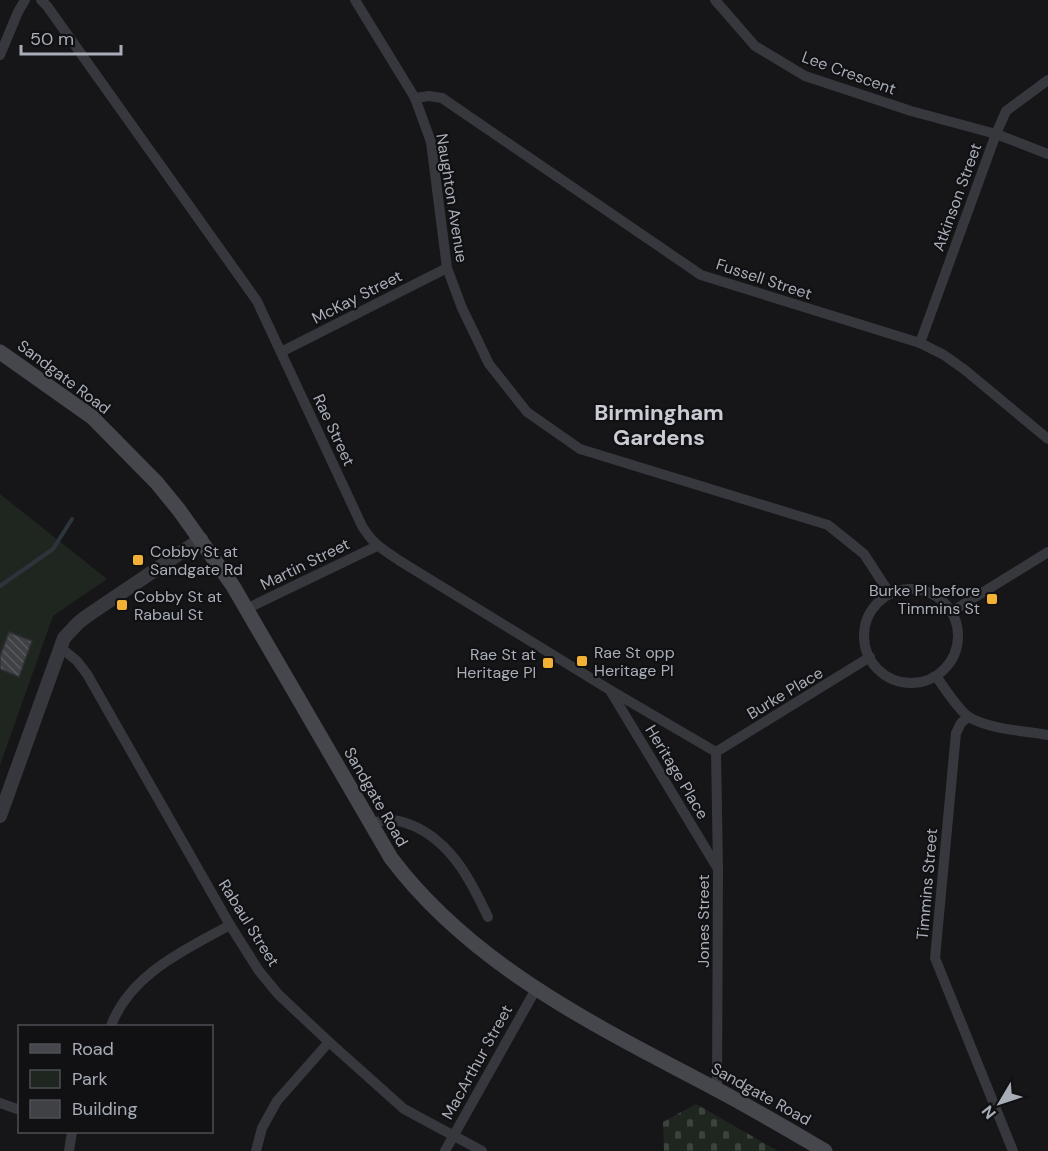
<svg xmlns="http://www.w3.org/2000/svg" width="1048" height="1151" font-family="'DM Sans',sans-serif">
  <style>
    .cemetery { fill: url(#cemetery-stones) }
    .park { fill: #1e261f }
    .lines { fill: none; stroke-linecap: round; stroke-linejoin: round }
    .stream { stroke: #2c353c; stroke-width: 4 }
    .building { fill: url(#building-back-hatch); stroke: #303034; stroke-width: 1.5 }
    .minor { stroke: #37383d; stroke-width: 10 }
    .tertiary { stroke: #37383d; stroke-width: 14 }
    .secondary { stroke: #45474d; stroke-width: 15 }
    .poi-dot { fill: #f2b134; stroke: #111113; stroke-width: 2 }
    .labels { text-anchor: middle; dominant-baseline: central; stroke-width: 4.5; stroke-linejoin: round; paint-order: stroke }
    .street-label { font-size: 16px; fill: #a8adb8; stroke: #111113 }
    .poi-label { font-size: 16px; fill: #a8adb8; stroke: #111113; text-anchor: start }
    .district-label { font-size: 22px; font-weight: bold; fill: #c9ccd4; stroke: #111113 }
  </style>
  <defs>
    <pattern id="cemetery-stones" width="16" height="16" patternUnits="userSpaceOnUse" patternTransform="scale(1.5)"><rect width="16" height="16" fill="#1e261f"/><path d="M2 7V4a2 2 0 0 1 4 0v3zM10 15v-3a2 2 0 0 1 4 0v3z" fill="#3c433d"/></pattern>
    <pattern id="building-back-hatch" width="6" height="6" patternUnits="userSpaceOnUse" patternTransform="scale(1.5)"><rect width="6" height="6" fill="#404145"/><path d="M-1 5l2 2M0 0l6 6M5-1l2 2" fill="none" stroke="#595a5e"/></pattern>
  </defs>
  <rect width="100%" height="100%" fill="#161618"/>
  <path class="cemetery" d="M696,1104L778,1151H664L663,1122Z"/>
  <path class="park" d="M0,494L107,579L53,616L0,765Z"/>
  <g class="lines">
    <path class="stream" d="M0,586L53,549L72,519"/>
  </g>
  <path class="building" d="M9,632L32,641L19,677L0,669V656Z"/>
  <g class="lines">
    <g class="minor">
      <path d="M41,0L47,6L257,301L362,526C373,544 382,549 400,561L610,690L716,752"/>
      <path d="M355,0L415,98L431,142L447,268L462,308L489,364L527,412L580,449L828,525L864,554L890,594"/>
      <path d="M715,0L755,46L805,76L911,111L996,134L1048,154"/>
      <path d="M0,55L18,12L25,0"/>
      <path d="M415,98L429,96L442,98L701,275L920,343L944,355L965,370L1048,439"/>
      <path d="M920,343L996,134L1006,111L1048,80"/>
      <path d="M281,352L447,268"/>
      <circle cx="911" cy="636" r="47"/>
      <path d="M246,609L377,546"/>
      <path d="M951,612L1048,552"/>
      <path d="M60,647L77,661L87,674L230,925L259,971L278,994L329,1042L404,1109L482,1151"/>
      <path d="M936,676C944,687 958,710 969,717C988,729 1025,731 1048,735"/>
      <path d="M611,692L718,869"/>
      <path d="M968,717L961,723L956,733L935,958L1013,1151"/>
      <path d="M716,752L718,869L717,1090"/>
      <path d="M716,752L870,657"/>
      <path d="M371,824C388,817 400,820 416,827C453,845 471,881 488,917"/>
      <path d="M111,1026C130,974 185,950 230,925"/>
      <path d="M0,1103L20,1110"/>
      <path d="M69,1151L72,1132"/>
      <path d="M256,1151L262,1128L277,1101L329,1042"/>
      <path d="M445,1151L536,989"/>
    </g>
    <path class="tertiary" d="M0,816L64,638L78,623L87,616L201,539"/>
    <path class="secondary" d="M0,352L92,417L157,483L179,510L233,586L391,858C472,966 598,1027 714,1088C752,1108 789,1130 825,1151"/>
  </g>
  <g class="poi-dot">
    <rect x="132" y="554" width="12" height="12" rx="3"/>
    <rect x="986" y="593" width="12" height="12" rx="3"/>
    <rect x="116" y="599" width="12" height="12" rx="3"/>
    <rect x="576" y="655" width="12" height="12" rx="3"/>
    <rect x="542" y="657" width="12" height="12" rx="3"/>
  </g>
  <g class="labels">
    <g class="street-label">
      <text transform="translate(849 73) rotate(20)">Lee Crescent</text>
      <text transform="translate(957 197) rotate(-70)">Atkinson Street</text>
      <text transform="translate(452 198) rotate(81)">Naughton Avenue</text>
      <text transform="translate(764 279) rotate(18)">Fussell Street</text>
      <text transform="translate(357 297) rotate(-27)">McKay Street</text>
      <text transform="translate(64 377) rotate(37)">Sandgate Road</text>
      <text transform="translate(334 430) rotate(65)">Rae Street</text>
      <text transform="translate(305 564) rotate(-26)">Martin Street</text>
      <text transform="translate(785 693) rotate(-31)">Burke Place</text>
      <text transform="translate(677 772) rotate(59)">Heritage Place</text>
      <text transform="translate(376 797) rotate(60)">Sandgate Road</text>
      <text transform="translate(927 884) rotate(-85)">Timmins Street</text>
      <text transform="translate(703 921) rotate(-90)">Jones Street</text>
      <text transform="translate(249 923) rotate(58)">Rabaul Street</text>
      <text transform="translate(477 1062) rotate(-61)">MacArthur Street</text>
      <text transform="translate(761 1094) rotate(29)">Sandgate Road</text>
    </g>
    <g class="poi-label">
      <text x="150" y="551">Cobby St at<tspan x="150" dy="18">Sandgate Rd</tspan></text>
      <text x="980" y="590" text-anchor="end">Burke Pl before<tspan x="980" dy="18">Timmins St</tspan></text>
      <text x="134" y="596">Cobby St at<tspan x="134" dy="18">Rabaul St</tspan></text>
      <text x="594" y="652">Rae St opp<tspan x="594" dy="18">Heritage Pl</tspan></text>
      <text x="536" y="654" text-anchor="end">Rae St at<tspan x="536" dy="18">Heritage Pl</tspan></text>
    </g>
    <g class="district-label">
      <text x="659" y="412">Birmingham<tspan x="659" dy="25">Gardens</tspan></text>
    </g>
  </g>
  <rect x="18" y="1025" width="195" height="108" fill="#111113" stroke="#4d4f55" stroke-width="1.5"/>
  <rect x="30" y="1044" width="30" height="9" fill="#45474d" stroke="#4d4f55" stroke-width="1.5"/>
  <text x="72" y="1055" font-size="18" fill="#a8adb8">Road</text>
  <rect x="30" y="1070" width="30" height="18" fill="#1e261f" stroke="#4d4f55" stroke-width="1.5"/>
  <text x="72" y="1085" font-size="18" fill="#a8adb8">Park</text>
  <rect x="30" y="1100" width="30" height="18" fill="#404145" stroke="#4d4f55" stroke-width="1.5"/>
  <text x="72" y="1115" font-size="18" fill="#a8adb8">Building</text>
  <g transform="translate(1000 1103) rotate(231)" stroke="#111113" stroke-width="4.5" paint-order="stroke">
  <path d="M0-4.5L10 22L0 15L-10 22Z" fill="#a8adb8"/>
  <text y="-9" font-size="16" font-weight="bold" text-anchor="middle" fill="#a8adb8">N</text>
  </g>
  <path d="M21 45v9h100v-9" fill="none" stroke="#a8adb8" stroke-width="3"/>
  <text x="30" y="45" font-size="18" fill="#a8adb8" stroke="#111113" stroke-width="4.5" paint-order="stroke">50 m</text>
</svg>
